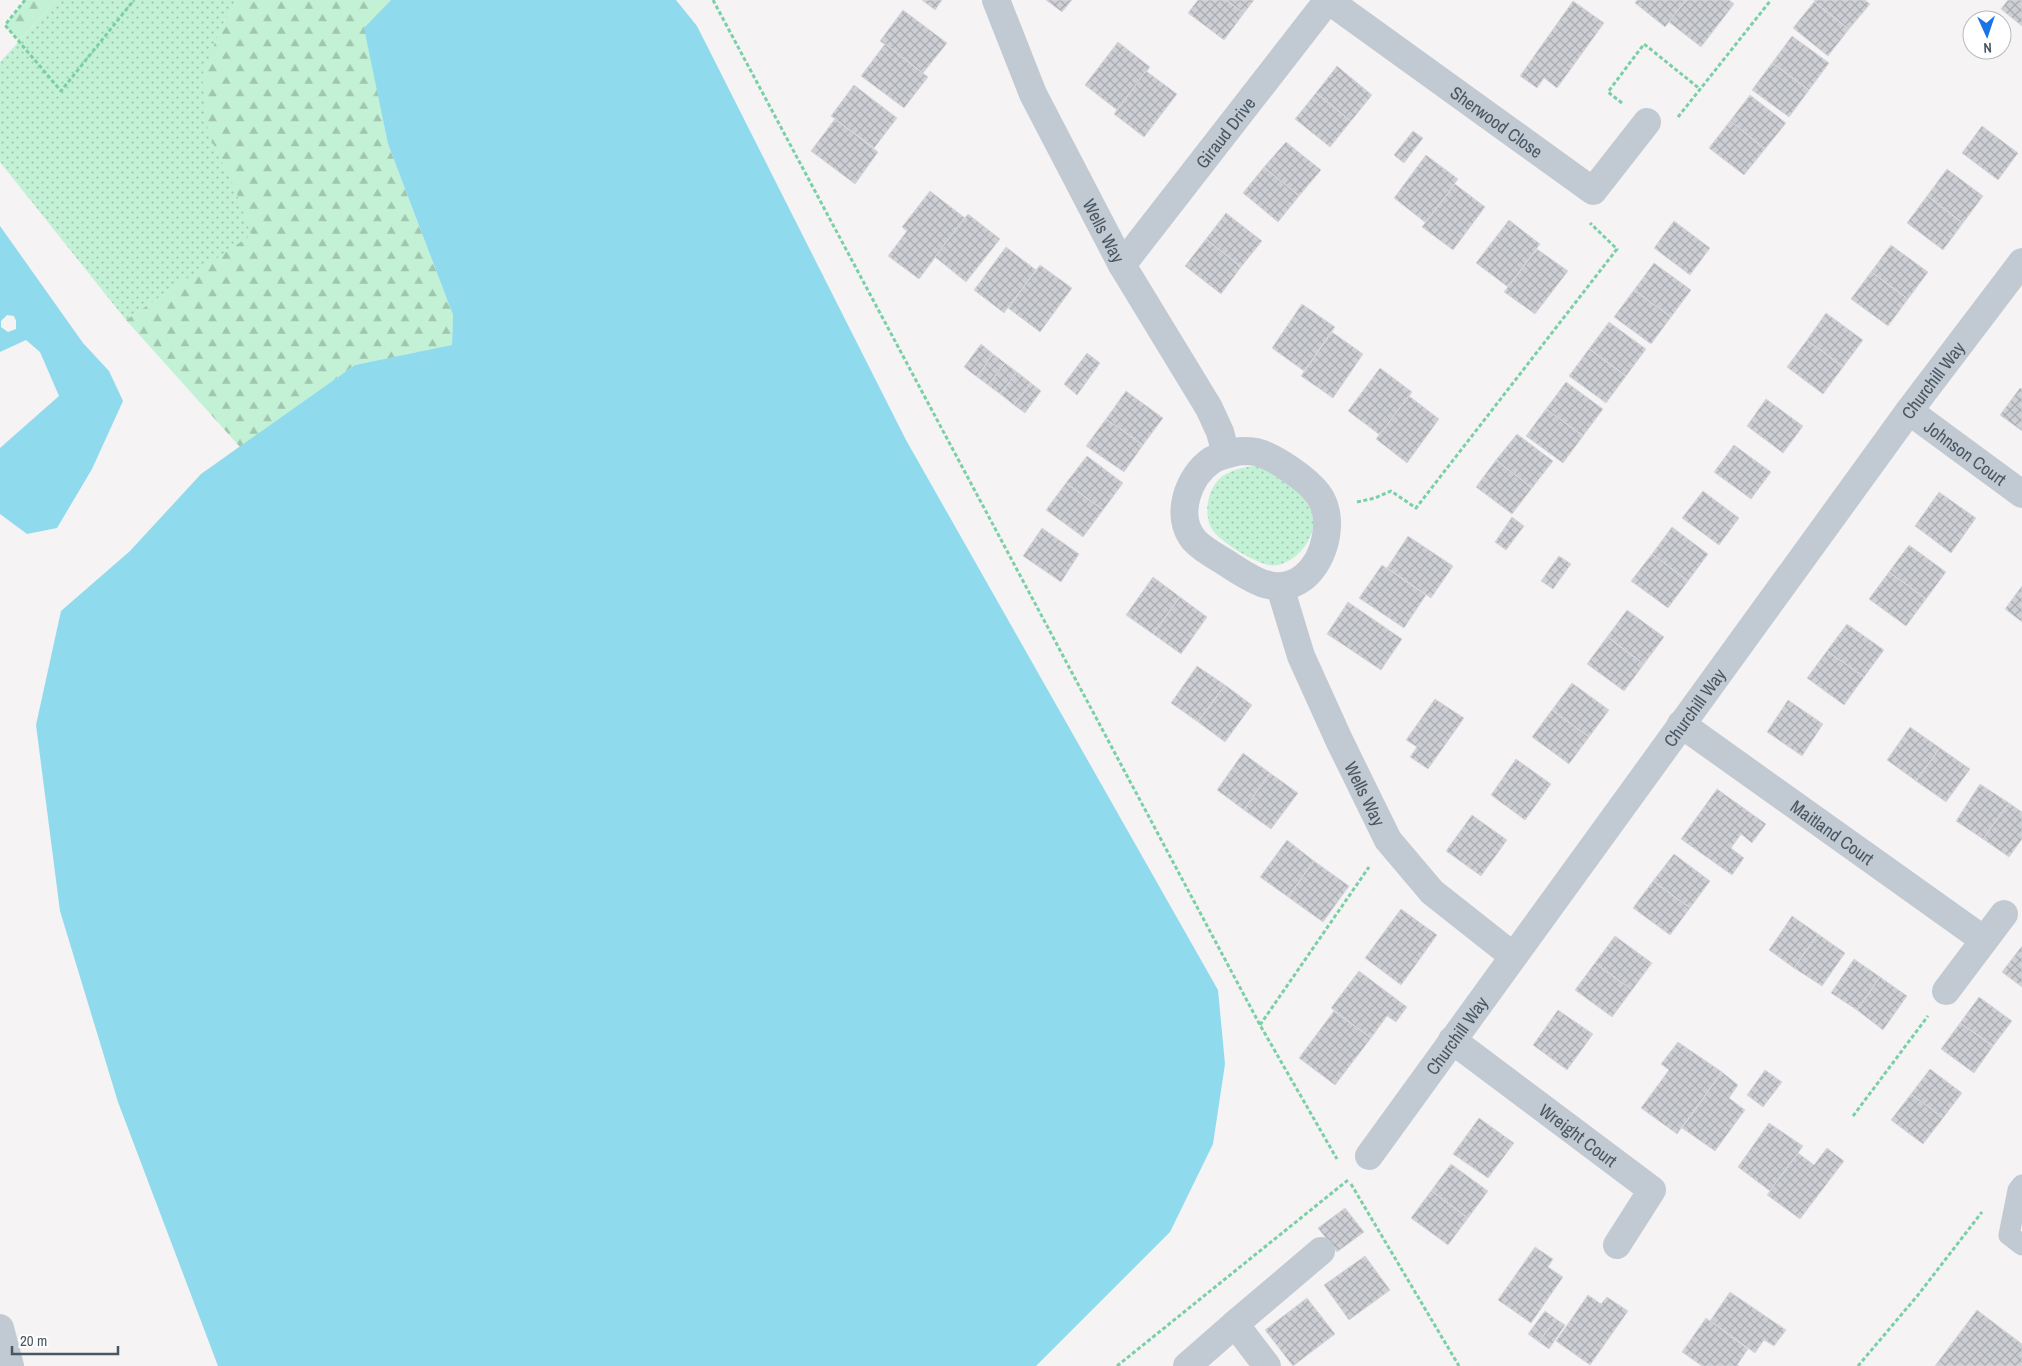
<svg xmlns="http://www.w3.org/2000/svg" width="2022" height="1366" font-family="'Archivo Narrow',sans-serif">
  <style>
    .grass { fill: url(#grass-dots) }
    .forest { fill: url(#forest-firs) }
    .water { fill: #90daee; fill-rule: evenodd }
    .building { fill: url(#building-cross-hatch); stroke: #d7d9de }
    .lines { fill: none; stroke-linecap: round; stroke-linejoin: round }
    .path { stroke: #7ad0a6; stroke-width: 3; stroke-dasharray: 4 2.5; stroke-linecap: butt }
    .service { stroke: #c1cad2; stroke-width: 21 }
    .minor { stroke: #c1cad2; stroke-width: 28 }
    .tertiary { stroke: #c1cad2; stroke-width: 28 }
    .labels { text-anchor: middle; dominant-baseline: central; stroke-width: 5; stroke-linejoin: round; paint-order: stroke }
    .street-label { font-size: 18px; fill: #4a5661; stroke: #fff }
  </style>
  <defs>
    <pattern id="grass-dots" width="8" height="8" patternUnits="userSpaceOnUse" patternTransform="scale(1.25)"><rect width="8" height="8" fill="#c3f1d5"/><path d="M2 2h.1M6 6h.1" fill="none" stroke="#a0c6b0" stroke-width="1.8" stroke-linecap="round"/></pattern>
    <pattern id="forest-firs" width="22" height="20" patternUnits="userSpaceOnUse" patternTransform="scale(1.25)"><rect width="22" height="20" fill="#c3f1d5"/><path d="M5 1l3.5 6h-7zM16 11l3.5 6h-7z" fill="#a0c6b0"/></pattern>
    <pattern id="building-cross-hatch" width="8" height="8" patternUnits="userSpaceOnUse" patternTransform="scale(1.25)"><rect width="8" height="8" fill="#cdcfd5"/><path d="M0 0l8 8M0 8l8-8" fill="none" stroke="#a8abb0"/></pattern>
  </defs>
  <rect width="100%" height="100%" fill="#f5f3f3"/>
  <g class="grass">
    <path d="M57,0H238L221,27L236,191L252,235L126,320L0,162V62Z"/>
    <path d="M1255,466C1275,473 1310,495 1314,518C1315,527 1311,536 1307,543C1301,552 1294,559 1284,563C1280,565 1274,566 1269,565C1254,562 1224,544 1214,532C1201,516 1208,483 1226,474C1235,469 1245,467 1255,466Z"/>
  </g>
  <g class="forest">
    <path d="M25,0H57L19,41L5,25Z"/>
    <path d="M238,0H391L365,28L388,144L453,315L452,346L355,365L240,447L126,320L251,235L236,191L208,133L202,76L221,27Z"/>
  </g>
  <g class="water">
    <path d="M391,0H676L697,26L906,440L1218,990L1225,1064L1213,1144L1170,1232L1036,1366H218L118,1102L60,911L36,725L61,611L130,551L201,474L355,365L452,345L453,315L388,144L364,28Z"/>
    <path d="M0,226L83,343L109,371L123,401L92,469L57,528L27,534L0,514V448L59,396L40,352L26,340L0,352ZM7,315L14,316L16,321V329L8,332L1,327V321Z"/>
  </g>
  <g class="building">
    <path d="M922,0H942L935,10Z"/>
    <path d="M1046,0H1072L1062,12Z"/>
    <path d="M1198,0H1226L1244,13L1224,40L1188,13Z"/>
    <path d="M1226,0H1254L1244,13Z"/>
    <path d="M1637,0H1686L1665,27L1635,3Z"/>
    <path d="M1686,0H1729L1734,4L1701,47L1669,22Z"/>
    <path d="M1815,0H1865L1870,4L1849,29L1814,2Z"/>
    <path d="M2008,0H2022V26L2001,9Z"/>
    <path d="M1573,1L1604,23L1557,88L1544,78L1537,88L1520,76Z"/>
    <path d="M1814,2L1849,29L1828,56L1793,28Z"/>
    <path d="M903,10L947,43L923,73L880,41Z"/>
    <path d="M1792,36L1829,63L1809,90L1772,63Z"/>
    <path d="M1118,42L1150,67L1117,110L1085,85Z"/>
    <path d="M885,44L928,77L904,108L861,76Z"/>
    <path d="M1772,63L1809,90L1789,117L1752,90Z"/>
    <path d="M1337,66L1372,95L1351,121L1316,93Z"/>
    <path d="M1146,71L1177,94L1144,137L1114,114Z"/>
    <path d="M854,85L897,118L874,148L831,116Z"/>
    <path d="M1316,93L1351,121L1330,147L1295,119Z"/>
    <path d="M1750,95L1786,123L1765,149L1730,121Z"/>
    <path d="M835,119L878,152L855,184L811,151Z"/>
    <path d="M1730,121L1765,149L1744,175L1709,148Z"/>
    <path d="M1982,126L2018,153L1998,180L1962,153Z"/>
    <path d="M1413,131L1423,138L1404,163L1394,155Z"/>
    <path d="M1286,142L1321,170L1299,196L1264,167Z"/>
    <path d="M1426,155L1458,179L1426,223L1394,198Z"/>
    <path d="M1264,167L1299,196L1278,222L1243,193Z"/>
    <path d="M1947,169L1983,196L1963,223L1927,196Z"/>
    <path d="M1455,184L1485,207L1453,250L1422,227Z"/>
    <path d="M930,191L965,218L919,279L888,256L907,231L902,227Z"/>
    <path d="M1927,196L1963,223L1943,250L1907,223Z"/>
    <path d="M1226,213L1262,241L1241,267L1206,239Z"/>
    <path d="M968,214L1000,239L966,282L935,257Z"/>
    <path d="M1509,220L1540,244L1508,287L1476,263Z"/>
    <path d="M1674,221L1710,248L1690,275L1654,248Z"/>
    <path d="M1206,239L1241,267L1221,294L1185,266Z"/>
    <path d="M1891,245L1928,272L1908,299L1871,272Z"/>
    <path d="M1006,247L1036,270L1004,313L974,290Z"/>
    <path d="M1537,249L1568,271L1535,314L1504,292Z"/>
    <path d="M1654,263L1691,290L1671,317L1634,290Z"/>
    <path d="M1040,265L1072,288L1040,332L1008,308Z"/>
    <path d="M1871,272L1908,299L1888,326L1851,299Z"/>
    <path d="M1634,290L1671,317L1651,344L1614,317Z"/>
    <path d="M1302,304L1335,327L1304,371L1272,348Z"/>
    <path d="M1826,313L1863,340L1843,367L1807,340Z"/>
    <path d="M1609,322L1646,349L1626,376L1589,349Z"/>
    <path d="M1332,332L1363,354L1333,398L1301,376Z"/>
    <path d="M1807,340L1843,367L1823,394L1787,367Z"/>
    <path d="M981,344L993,354L977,377L964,367Z"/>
    <path d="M1589,349L1626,376L1606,403L1569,376Z"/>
    <path d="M1087,353L1100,363L1077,395L1064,384Z"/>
    <path d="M993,354L1005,363L988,385L977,377Z"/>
    <path d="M1005,363L1017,372L1000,394L988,385Z"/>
    <path d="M1380,368L1412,392L1380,435L1348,411Z"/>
    <path d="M1017,372L1031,383L1014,405L1000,394Z"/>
    <path d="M1566,382L1603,409L1583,436L1546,409Z"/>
    <path d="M1031,383L1041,391L1025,413L1014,405Z"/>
    <path d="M2020,388L2022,389V431L2000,415Z"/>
    <path d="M1126,391L1163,418L1143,445L1106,419Z"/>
    <path d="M1409,396L1439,419L1407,463L1376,439Z"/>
    <path d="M1766,399L1803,426L1783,453L1747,426Z"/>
    <path d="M1546,409L1583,436L1563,463L1526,436Z"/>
    <path d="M1106,419L1143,445L1124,472L1086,446Z"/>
    <path d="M1517,434L1553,461L1532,488L1496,460Z"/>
    <path d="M1734,445L1771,472L1751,499L1714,472Z"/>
    <path d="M1087,456L1123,483L1103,510L1066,483Z"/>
    <path d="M1496,460L1532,488L1512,514L1476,487Z"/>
    <path d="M1066,483L1103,510L1083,537L1046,510Z"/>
    <path d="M1703,491L1739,518L1719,545L1682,518Z"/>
    <path d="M1939,492L1976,518L1951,553L1915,526Z"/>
    <path d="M1512,517L1524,526L1506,550L1495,542Z"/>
    <path d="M1672,527L1708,554L1688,581L1652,554Z"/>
    <path d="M1042,528L1079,554L1061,582L1023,556Z"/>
    <path d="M1408,536L1453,566L1431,598L1387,568Z"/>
    <path d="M1909,545L1946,572L1926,599L1889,572Z"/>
    <path d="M1652,554L1688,581L1668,608L1631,581Z"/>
    <path d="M1559,556L1571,564L1553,589L1541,581Z"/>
    <path d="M1382,565L1426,595L1404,628L1359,598Z"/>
    <path d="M1889,572L1926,599L1906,626L1869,599Z"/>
    <path d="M1153,577L1180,597L1153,634L1126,615Z"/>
    <path d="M2022,586V622L2005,609Z"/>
    <path d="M1180,597L1207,617L1181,654L1153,634Z"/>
    <path d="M1348,602L1402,639L1381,670L1327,634Z"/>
    <path d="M1627,610L1664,637L1644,664L1607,637Z"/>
    <path d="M1847,624L1884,650L1864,677L1827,651Z"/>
    <path d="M1607,637L1644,664L1624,691L1587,664Z"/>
    <path d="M1827,651L1864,677L1844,705L1807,678Z"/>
    <path d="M1197,666L1225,685L1198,722L1171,703Z"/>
    <path d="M1572,683L1609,710L1589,737L1552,710Z"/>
    <path d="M1225,685L1252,705L1225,742L1198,722Z"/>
    <path d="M1435,699L1464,718L1428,769L1410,757L1417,747L1406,740Z"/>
    <path d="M1788,700L1823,724L1802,756L1767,732Z"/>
    <path d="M1552,710L1589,737L1569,764L1532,737Z"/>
    <path d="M1910,727L1940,748L1916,781L1887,760Z"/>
    <path d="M1940,748L1970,769L1946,802L1916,781Z"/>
    <path d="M1243,753L1270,773L1244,810L1217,790Z"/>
    <path d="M1516,759L1551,784L1525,820L1491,795Z"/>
    <path d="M1270,773L1298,793L1271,829L1244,810Z"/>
    <path d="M1980,784L2009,803L1983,839L1956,821Z"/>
    <path d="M1717,789L1766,824L1752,843L1741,834L1731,848L1744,858L1732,875L1681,839Z"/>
    <path d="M2009,803L2022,812V839L2009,857L1983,839Z"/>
    <path d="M1472,815L1507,840L1481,876L1446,851Z"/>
    <path d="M1287,840L1314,861L1288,897L1260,877Z"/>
    <path d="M1674,854L1710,881L1690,908L1653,881Z"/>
    <path d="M1314,861L1349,886L1323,922L1288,897Z"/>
    <path d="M1653,881L1690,908L1670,935L1633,908Z"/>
    <path d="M1401,909L1437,935L1401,985L1365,958Z"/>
    <path d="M1792,916L1818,934L1794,968L1769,950Z"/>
    <path d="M1818,934L1845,953L1822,986L1794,968Z"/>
    <path d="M1615,936L1652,963L1632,990L1595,963Z"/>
    <path d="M2022,946V987L2002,972Z"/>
    <path d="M1854,959L1880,977L1857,1010L1831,993Z"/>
    <path d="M1595,963L1632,990L1612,1017L1575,990Z"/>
    <path d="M1359,971L1407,1007L1396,1022L1387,1016L1371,1038L1331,1008Z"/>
    <path d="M1880,977L1907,996L1883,1030L1857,1010Z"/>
    <path d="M1979,997L2012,1021L1993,1046L1960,1023Z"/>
    <path d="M1558,1010L1593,1034L1567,1070L1533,1045Z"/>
    <path d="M1334,1011L1371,1038L1335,1085L1299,1058Z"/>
    <path d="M1960,1023L1993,1046L1974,1073L1941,1049Z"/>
    <path d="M1678,1042L1722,1072L1677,1134L1641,1108L1669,1070L1661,1064Z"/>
    <path d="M1930,1069L1962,1093L1943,1118L1911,1094Z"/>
    <path d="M1765,1070L1782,1082L1763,1107L1747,1095Z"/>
    <path d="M1722,1072L1738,1085L1729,1098L1745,1110L1715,1151L1682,1128Z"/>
    <path d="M1911,1094L1943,1118L1923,1144L1891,1120Z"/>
    <path d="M1479,1118L1514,1143L1488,1178L1453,1154Z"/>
    <path d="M1769,1123L1803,1146L1770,1191L1738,1167Z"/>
    <path d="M1827,1148L1844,1161L1800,1219L1767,1195L1798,1153L1814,1165Z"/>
    <path d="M1451,1164L1488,1191L1468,1218L1431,1191Z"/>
    <path d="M1431,1191L1468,1218L1448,1245L1411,1218Z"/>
    <path d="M1345,1208L1364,1232L1337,1252L1318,1228Z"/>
    <path d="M1535,1247L1553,1259L1548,1267L1563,1277L1531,1323L1498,1300Z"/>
    <path d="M1365,1256L1390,1290L1349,1320L1324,1285Z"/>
    <path d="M1730,1292L1786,1330L1774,1346L1764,1340L1755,1353L1710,1321Z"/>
    <path d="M1588,1295L1601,1304L1607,1297L1628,1311L1590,1365L1556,1341Z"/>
    <path d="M1307,1298L1335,1334L1293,1366L1265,1330Z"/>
    <path d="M1977,1310L2022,1344V1366H1935Z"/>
    <path d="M1545,1311L1556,1319L1539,1342L1528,1334Z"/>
    <path d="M1706,1318L1748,1349L1737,1365L1739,1366H1702L1682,1352Z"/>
    <path d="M1556,1319L1565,1325L1549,1349L1539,1342Z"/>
  </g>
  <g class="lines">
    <g class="path">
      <path d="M25,0L5,25L61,91L134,0"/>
      <path d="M713,0L1260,1025L1337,1159"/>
      <path d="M1622,103L1608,92L1644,44L1700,89"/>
      <path d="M1678,117L1771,0"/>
      <path d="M1357,502L1375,498L1391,491L1416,508L1617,249L1590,223"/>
      <path d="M1260,1025L1369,867"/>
      <path d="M1853,1116L1928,1016"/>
      <path d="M1351,1184L1459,1366"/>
      <path d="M1117,1366L1348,1180"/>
      <path d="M1858,1366L1918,1295L1982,1212"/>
    </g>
    <path class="service" d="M2022,1185L2018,1190L2009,1235L2022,1245"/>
    <g class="minor">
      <path id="s1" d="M996,0L1033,94L1122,265L1209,408L1220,432L1226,454"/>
      <path id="s2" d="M1328,0L1593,191L1647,122"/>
      <path id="s3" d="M1122,265L1328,0"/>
      <path id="s4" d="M1909,411L2022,494"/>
      <path d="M1241,451C1246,451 1251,451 1256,452C1274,456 1308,480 1318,494C1336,518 1325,560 1304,577C1277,599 1248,577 1225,562C1215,556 1202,549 1194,540C1174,516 1188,476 1212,460C1221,455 1231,453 1241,451Z"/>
      <path id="s5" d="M1280,587L1301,656L1339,740L1388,840L1432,892L1513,956"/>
      <path id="s6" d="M1681,724L1984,940"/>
      <path d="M1946,991L2004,914"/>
      <path id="s7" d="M1452,1040L1652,1190L1617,1245"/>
      <path id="s8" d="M1369,1156L1909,411L2022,262"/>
      <path d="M1235,1324L1321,1251"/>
      <path d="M1187,1366L1235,1324L1267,1366"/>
    </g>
    <path class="tertiary" d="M0,1328L10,1366"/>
  </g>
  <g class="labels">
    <g class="street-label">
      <text stroke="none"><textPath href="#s2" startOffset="208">Sherwood Close</textPath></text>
      <text stroke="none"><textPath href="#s3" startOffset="168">Giraud Drive</textPath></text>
      <text stroke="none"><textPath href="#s1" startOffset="255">Wells Way</textPath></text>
      <text stroke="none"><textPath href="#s8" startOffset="959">Churchill Way</textPath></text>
      <text stroke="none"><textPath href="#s4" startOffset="70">Johnson Court</textPath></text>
      <text stroke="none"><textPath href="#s8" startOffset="554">Churchill Way</textPath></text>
      <text stroke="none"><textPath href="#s5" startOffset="224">Wells Way</textPath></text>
      <text stroke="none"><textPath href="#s6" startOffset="186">Maitland Court</textPath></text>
      <text stroke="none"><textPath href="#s8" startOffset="149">Churchill Way</textPath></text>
      <text stroke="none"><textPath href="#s7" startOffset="158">Wreight Court</textPath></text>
    </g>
  </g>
  <g transform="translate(1987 35) rotate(177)"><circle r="24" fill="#ffffff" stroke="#b7bbc0"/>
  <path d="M0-4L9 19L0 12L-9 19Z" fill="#1a73e8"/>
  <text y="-8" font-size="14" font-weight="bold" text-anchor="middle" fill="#4a5661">N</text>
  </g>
  <path d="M12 1346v8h106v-8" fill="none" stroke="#4a5661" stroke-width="2.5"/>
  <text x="20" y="1346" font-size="15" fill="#4a5661" stroke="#ffffff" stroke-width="4" paint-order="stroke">20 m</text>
</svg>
